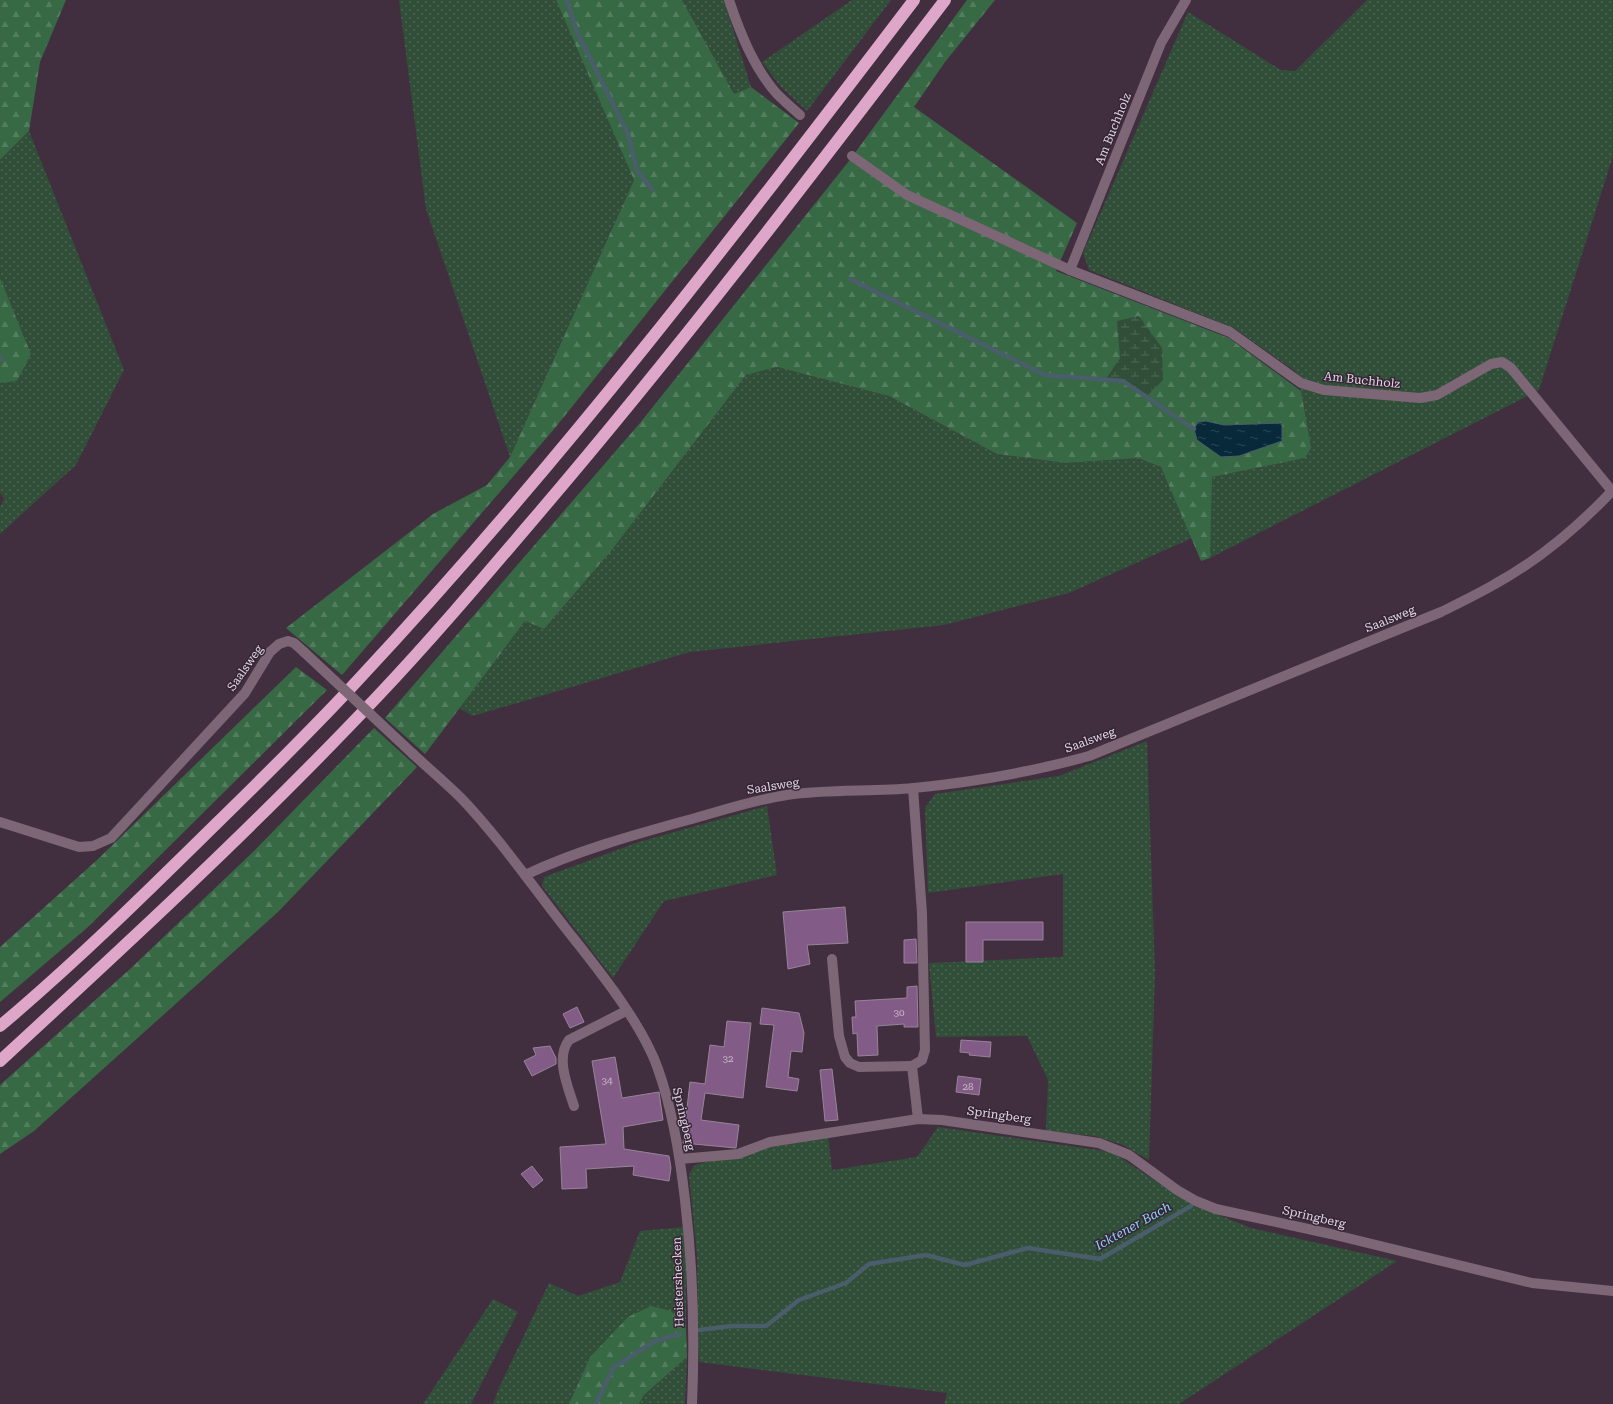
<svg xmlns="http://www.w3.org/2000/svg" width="1613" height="1404" font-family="'Roboto Serif',serif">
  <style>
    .grass { fill: url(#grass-dots) }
    .forest { fill: url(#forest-firs) }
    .wetland { fill: url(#wetland-marsh) }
    .water { fill: url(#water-ripples); stroke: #495d6b }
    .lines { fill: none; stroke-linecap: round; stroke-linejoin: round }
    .stream { stroke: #495d6b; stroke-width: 4.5 }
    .building { fill: #825c86; stroke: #978499 }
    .minor { stroke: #7d6675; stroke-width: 10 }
    .highway { stroke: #dea7ca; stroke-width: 12 }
    .minor-bridge { stroke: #7d6675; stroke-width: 10 }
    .labels { text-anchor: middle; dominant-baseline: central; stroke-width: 3; stroke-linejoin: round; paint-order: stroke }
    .number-label { font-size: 10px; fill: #c9b8ca }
    .street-label { font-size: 12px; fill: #e1d6e1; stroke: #362536 }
    .water-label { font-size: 13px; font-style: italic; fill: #8cd1f6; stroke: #362536 }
  </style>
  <defs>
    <pattern id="grass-dots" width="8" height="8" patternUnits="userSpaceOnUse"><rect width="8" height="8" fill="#314e38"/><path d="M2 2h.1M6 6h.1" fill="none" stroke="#4f6754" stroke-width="1.8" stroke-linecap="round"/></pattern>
    <pattern id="forest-firs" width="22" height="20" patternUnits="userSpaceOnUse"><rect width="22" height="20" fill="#386945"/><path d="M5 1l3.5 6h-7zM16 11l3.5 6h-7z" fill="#547e60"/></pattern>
    <pattern id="wetland-marsh" width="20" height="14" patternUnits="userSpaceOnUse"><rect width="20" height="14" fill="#314e38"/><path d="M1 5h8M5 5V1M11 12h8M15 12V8" fill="none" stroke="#4f6754"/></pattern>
    <pattern id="water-ripples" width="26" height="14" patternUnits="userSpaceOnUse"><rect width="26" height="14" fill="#082939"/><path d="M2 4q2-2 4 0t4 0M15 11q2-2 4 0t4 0" fill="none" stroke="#2c4755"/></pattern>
  </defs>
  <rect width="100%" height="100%" fill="#412f40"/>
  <g class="grass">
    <path d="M399,0H556L634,180L510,457L426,209Z"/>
    <path d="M682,0H724L751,87L734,94Z"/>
    <path d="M852,0H891L807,111L781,87L762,62Z"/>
    <path d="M1367,0H1613V156L1539,390L1210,558L1211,477L1305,458L1301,391L1296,372L1234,328L1089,270L1083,253L1188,12L1281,70L1295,71Z"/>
    <path d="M29,131L124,370L76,465L0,534V507L4,499L0,493V383L17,381L31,354L0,278V160Z"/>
    <path d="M777,367L889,396L997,454L1066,463L1138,458L1161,467L1192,538L1069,593L944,625L690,652L473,716L459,708L525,621L544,629L611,551L746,375Z"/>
    <path d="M1147,741L1155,972L1149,1160L1123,1145L1095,1136L1046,1131L1048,1080L1027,1036L936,1037L929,963L1063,957V874L928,893L925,808L935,794L1059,776Z"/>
    <path d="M767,806L777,875L664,901L613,978L542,886L544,877L639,842Z"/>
    <path d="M938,1127L1112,1152L1175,1194L1214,1213L1251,1228L1397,1261L1179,1404H944L947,1393L699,1362L697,1254L689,1174L695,1165L764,1147L828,1136L832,1170L917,1157Z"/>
    <path d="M686,1227V1329L671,1311L590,1357L569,1404H493L499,1388L549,1283L578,1296L620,1282L640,1231Z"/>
    <path d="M493,1299L518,1312L471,1404H423Z"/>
    <path d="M687,1357L685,1404H639L644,1395Z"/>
  </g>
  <g class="forest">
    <path d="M0,0H66L40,62L29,131L0,160Z"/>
    <path d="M556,0H682L734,94L751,87L799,123L555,428L342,675L286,628L433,514L487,485L510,457L634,180Z"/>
    <path d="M967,0H995L945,62L914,107L1077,223L1056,271L1229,338L1301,391L1311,448L1305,458L1212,477L1210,558L1201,561L1161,467L1138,458L1066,463L997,454L889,396L777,367L746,375L611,551L544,629L525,621L425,754L385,718L640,423L849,161Z"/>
    <path d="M0,278L31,354L17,381L0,383Z"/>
    <path d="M296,667L327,690L88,927L0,1002V947L97,860Z"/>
    <path d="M374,728L417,767L278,912L34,1131L0,1154V1085L130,969L253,852Z"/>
    <path d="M651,1306L671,1311L686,1329L687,1357L644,1395L639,1404H569L590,1357L628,1317Z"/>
  </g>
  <path class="wetland" d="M1139,316L1162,348L1163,380L1147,396L1123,381L1106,379L1120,358L1117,321Z"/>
  <path class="water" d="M1206,421L1224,425L1282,423V441L1239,456L1221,457L1197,440L1194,429L1198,422Z"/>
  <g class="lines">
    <g class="stream">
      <path d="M567,0L577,32L628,134L637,171L652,189"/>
      <path d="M850,279L1045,375L1123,381L1194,429"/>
      <path d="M0,357L1,359"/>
      <path d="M699,1330L731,1326H766L799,1300L846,1283L869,1264L926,1255L965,1265L1028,1248L1100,1259L1191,1206"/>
      <path d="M596,1404L613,1368L655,1341L680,1334"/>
    </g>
  </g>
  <g class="building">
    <path d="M845,907L848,943L807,945L810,964L788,969L783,912Z"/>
    <path d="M966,922H1043V940H983V962H966Z"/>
    <path d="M916,939L917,963H904V940Z"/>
    <path d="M917,986L918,1027H904V1024L877,1026L878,1055L858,1056L857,1033L853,1034L852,1017H856L855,1001L907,998V987Z"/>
    <path d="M577,1007L584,1022L570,1028L563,1014Z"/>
    <path d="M762,1008L799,1013L804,1033L802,1052L791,1051L788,1077L799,1079L797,1091L766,1087L774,1025L760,1024Z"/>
    <path d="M727,1021L751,1023L743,1098L705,1093L701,1120L739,1125L736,1148L683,1143L690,1082L705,1084L710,1045L724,1047Z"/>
    <path d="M961,1040L991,1042L990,1057L969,1055L970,1053L960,1052Z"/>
    <path d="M550,1046L556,1058V1064L532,1076L524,1061L536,1055L533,1048Z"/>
    <path d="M615,1057L622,1098L659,1092L663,1120L623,1127L624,1149L669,1156L671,1168L669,1181L633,1175L634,1166L586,1169L587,1188L562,1189L560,1147L606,1144L592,1061Z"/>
    <path d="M832,1069L838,1120L825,1121L820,1070Z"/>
    <path d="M958,1076L981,1079L979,1095L956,1092Z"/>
    <path d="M532,1166L543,1180L533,1188L521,1174Z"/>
  </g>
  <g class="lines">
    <g class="minor">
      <path d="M729,0C740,33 754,68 777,94C784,101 792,108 800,115"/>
      <path d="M852,156L907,195L1070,270L1230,332L1301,383L1324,390L1420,398L1437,395L1491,364L1502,362L1511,368L1612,491"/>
      <path d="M1070,270L1161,43L1186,0"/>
      <path d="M413,754C429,769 446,783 462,799C500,839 533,887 567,930C597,968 642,1023 658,1069C673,1111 680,1156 685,1200C693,1268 695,1336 692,1404"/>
      <path d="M913,788L922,913L925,1050L922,1060L912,1066L918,1119"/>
      <path d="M0,822L79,847L93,846L111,838L245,693L270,652L279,644L288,641L294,643L304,652"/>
      <path d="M525,875C576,851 633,835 688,820C721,811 753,800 787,795C829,789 872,792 914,788C973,782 1032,772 1089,756L1441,612C1459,603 1478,594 1495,584C1539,560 1579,526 1613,490"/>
      <path d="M832,959L839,1036L845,1057L850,1063L859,1067L912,1066"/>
      <path d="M574,1106C568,1087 555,1058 569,1040L626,1011"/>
      <path d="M680,1159L738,1154L770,1142L918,1119L942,1120L1099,1143L1129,1155L1177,1190L1196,1201L1216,1209L1331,1234L1532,1283L1613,1291"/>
    </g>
    <g class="highway">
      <path d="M0,1026C76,962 147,892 217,823C265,776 313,729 358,680C558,466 737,233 914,0"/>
      <path d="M0,1061C128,943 256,825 376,698C430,641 481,581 532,521C676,353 811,176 945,0"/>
    </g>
    <path class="minor-bridge" d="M304,652L413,754"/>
  </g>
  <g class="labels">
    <g class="number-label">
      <text x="899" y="1012">30</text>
      <text x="728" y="1058">32</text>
      <text x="607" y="1080">34</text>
      <text x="968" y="1086">28</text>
    </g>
    <g class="street-label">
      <text transform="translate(1113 129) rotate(-68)">Am Buchholz</text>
      <text transform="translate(1362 380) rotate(6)">Am Buchholz</text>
      <text transform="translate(1390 619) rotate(-22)">Saalsweg</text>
      <text transform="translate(245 668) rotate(-55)">Saalsweg</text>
      <text transform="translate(1090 740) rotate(-20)">Saalsweg</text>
      <text transform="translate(773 786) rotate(-9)">Saalsweg</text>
      <text transform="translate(999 1115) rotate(8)">Springberg</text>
      <text transform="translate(684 1119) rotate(77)">Springberg</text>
      <text transform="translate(1314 1217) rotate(13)">Springberg</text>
      <text transform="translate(678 1282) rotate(-92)">Heistershecken</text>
    </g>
    <g class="water-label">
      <text transform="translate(1133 1226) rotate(-29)">Icktener Bach</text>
    </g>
  </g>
</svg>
